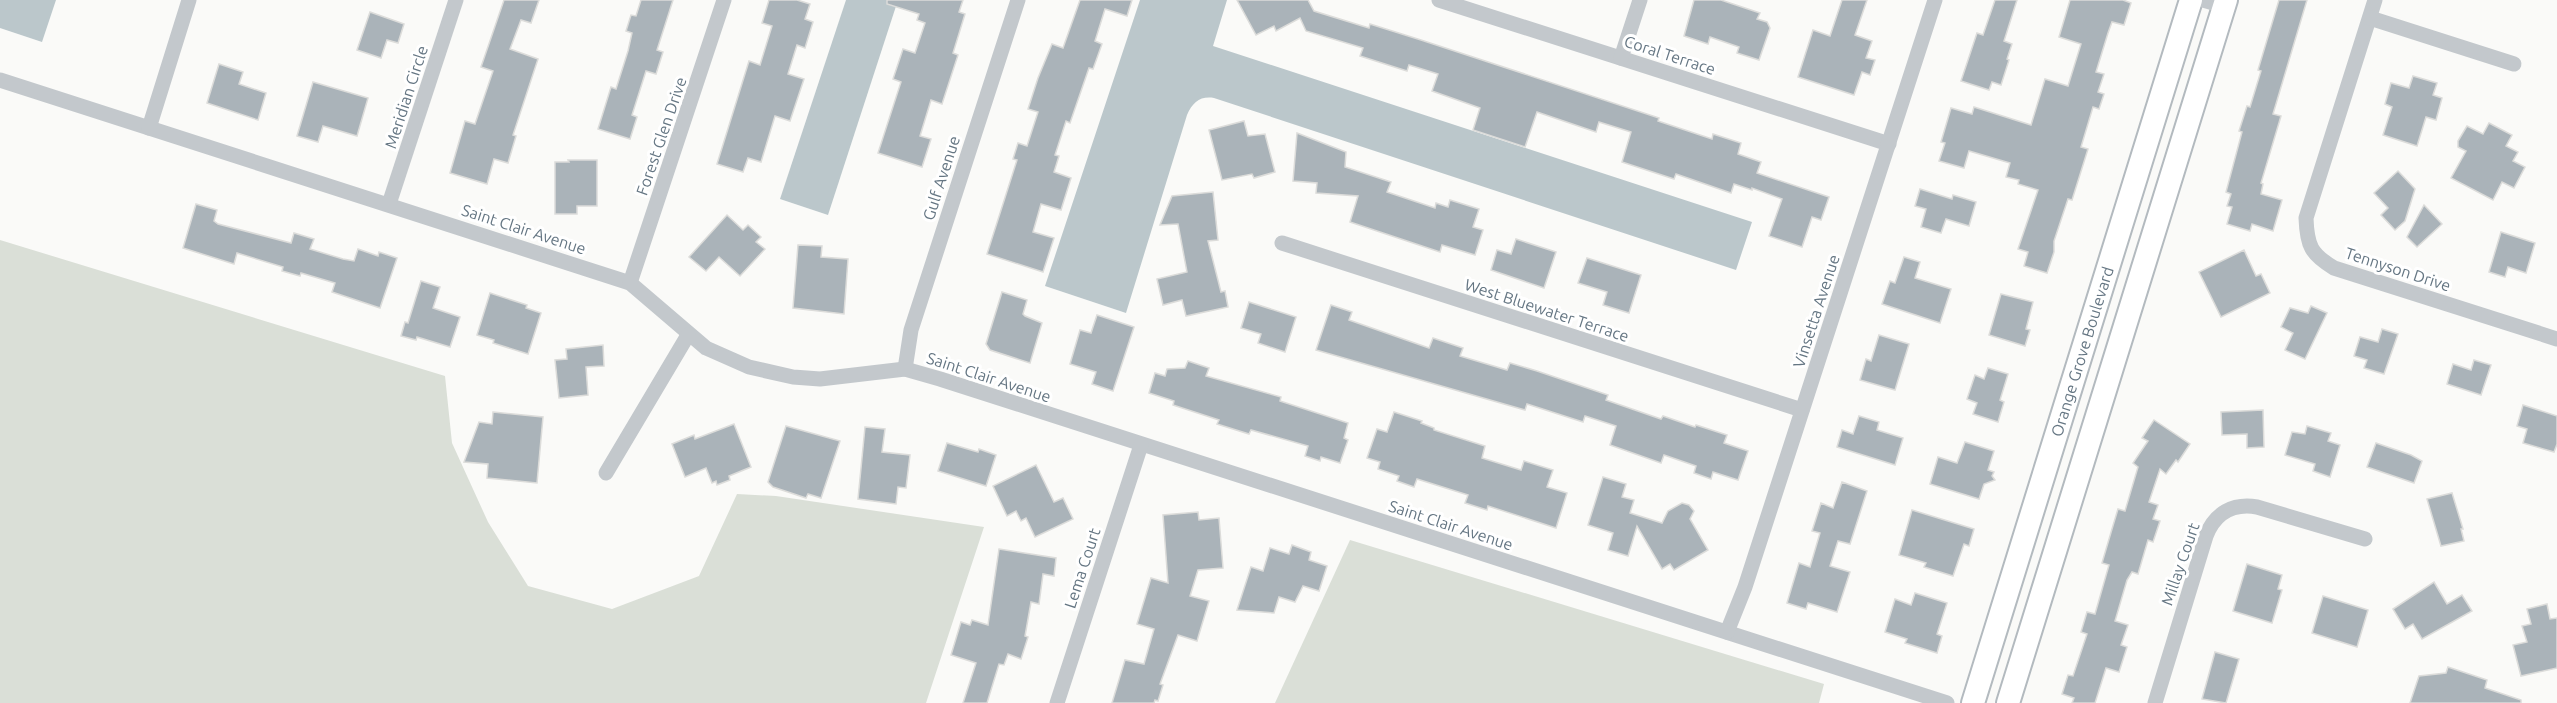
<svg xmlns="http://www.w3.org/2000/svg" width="2557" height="703" font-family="Ubuntu,sans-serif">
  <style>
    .green { fill: #dadfd7 }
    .water { fill: #bbc7cb }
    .building { fill: #aab3b9; stroke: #dcdcda; stroke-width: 1.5 }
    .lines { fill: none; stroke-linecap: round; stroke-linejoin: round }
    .secondary-casing { stroke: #b3babf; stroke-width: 26 }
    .street { stroke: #c3c8cc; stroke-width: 15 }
    .secondary { stroke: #fff; stroke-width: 22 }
    .labels { text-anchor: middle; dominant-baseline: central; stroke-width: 6; stroke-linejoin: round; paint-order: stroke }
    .street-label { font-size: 16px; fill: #657683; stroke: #fff }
  </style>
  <rect width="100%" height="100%" fill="#fafaf8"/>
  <g class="green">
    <path d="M0,240L445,376L452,443L488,522L528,586L612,609L699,576L737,494L776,496L984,527L926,703H0Z"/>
    <path d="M1350,540L1824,684L1819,703H1275Z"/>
  </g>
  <g class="water">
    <path d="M0,0H56L42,42L0,28Z"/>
    <path d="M846,0H898L828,215L780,199Z"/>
    <path d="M1140,0H1227L1213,46L1752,222L1736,270L1214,98C1200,96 1193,102 1187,115L1126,313L1045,286Z"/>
  </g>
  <g class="building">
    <path d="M504,0H539L531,23L521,20L510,49L538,59L513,135L516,136L508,163L494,159L487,184L450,173L465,121L475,124L493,71L481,67Z"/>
    <path d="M641,0H673L657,50L663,52L656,74L646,71L632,115L637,117L630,139L598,129L611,87L616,89L628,51L632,33L626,31L631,15L636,16Z"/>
    <path d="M769,0H797L810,4L805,19L813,22L805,48L797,45L788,74L804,79L790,121L775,116L761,162L748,158L743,172L717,164L749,61L760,65L772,26L762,23Z"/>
    <path d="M887,0H963L959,12L965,14L953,53L958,55L942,104L931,100L920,136L931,139L922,167L878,153L901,82L893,79L903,49L915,53L925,23L917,20L919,14L887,4Z"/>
    <path d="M1080,0H1132L1127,16L1105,9L1095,41L1102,44L1093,69L1089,68L1070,123L1066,121L1055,155L1059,156L1054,172L1071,178L1061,210L1041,204L1033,232L1054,238L1043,272L987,254L1017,160L1013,159L1018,143L1027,146L1038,112L1028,109L1038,78L1052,44L1063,48Z"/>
    <path d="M1237,0H1308L1314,11L1369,28L1370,24L1421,40L1659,118L1658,121L1712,139L1713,134L1741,143L1738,154L1761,162L1757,173L1829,197L1821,220L1812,217L1802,247L1769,236L1782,199L1752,188V190L1734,184L1731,193L1676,174L1674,179L1622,162L1631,132L1599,122L1596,132L1537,112L1525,147L1473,130L1480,108L1432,91L1438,74L1409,65L1407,71L1360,56L1363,48L1306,31L1300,18L1276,31L1274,26L1256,35Z"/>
    <path d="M1694,0H1721L1760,13L1757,19L1767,22L1770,28L1759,60L1737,53L1739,47L1710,37L1708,44L1684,36Z"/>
    <path d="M1842,0H1867L1855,35L1872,41L1866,58L1875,60L1870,75L1862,72L1854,95L1798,77L1813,30L1830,36Z"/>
    <path d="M1995,0H2017L2004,41L2012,44L2007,59L2009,60L2001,85L1992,82L1989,90L1961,81L1977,33L1983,35Z"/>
    <path d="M2070,0H2123L2131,3L2124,25L2112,22L2108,33L2096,72L2104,74L2098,92L2104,94L2099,109L2093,107L2081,147L2088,149L2072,200L2068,199L2054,241V252L2047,273L2024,266L2028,252L2018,249L2038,190L2018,184L2019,180L2006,177L2010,163L1969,151L1964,168L1939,161L1945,143L1941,142L1951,108L1972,114L1974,107L2031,125L2045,79L2068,86L2081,44L2059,37Z"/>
    <path d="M2279,0H2307L2273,114L2281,116L2261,183L2263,184L2261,194L2282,200L2273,231L2252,224L2250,231L2227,224L2232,207L2227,206L2231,194L2226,192L2242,132L2239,131L2247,106L2250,107L2261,71L2258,70Z"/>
    <path d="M370,12L404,24L398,43L387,40L381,58L357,50Z"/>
    <path d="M219,64L243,72L239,84L266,93L258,120L207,103Z"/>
    <path d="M2413,76L2437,83L2433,95L2442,98L2436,120L2426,117L2417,146L2383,135L2392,107L2385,104L2391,83L2409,88Z"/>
    <path d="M313,82L368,98L357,136L323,126L318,142L297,136Z"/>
    <path d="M1244,121L1248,136L1265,134L1275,172L1254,178L1252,174L1222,180L1209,130Z"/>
    <path d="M2489,123L2512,135L2506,146L2518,152L2513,161L2525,167L2514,188L2502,182L2493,200L2451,178L2466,151L2458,147V141L2467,126L2483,134Z"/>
    <path d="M1297,133L1346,152L1345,167L1391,182L1387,192L1435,208L1436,203L1448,207L1450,200L1479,209L1473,227L1483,230L1475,255L1442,245L1440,252L1350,222L1358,196L1316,193L1317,183L1293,181Z"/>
    <path d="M568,160H597V206H577V214H555V162H569Z"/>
    <path d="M2398,171L2415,189L2405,221L2395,230L2381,215L2388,208L2374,193Z"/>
    <path d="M1920,189L1952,199L1953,195L1976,202L1969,226L1946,219L1941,233L1921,227L1926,209L1915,206Z"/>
    <path d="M1213,192L1218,240L1208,241L1221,292L1225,291L1228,307L1186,316L1182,300L1163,305L1157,279L1187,272L1178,224L1160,225L1172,196Z"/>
    <path d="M196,204L217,210L214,221L218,224L291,243L294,233L314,239L310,249L343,259L354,261L358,249L378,256L379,252L397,258L380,308L332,292L335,283L301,273L300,276L282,271L283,267L237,253L234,264L183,248Z"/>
    <path d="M2424,205L2442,224L2417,247L2407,237Z"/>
    <path d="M727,215L743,230L748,225L761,237L756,242L765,249L740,276L719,257L706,271L689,257Z"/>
    <path d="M2501,232L2535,243L2526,273L2508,267L2505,277L2489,272Z"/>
    <path d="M1516,239L1556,252L1544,288L1491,270L1497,250L1511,254Z"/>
    <path d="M798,245L822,246L821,257L848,259L844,314L793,308Z"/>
    <path d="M2244,250L2256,276L2261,274L2270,293L2221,317L2199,272Z"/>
    <path d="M1904,257L1920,262L1915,278L1951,289L1940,323L1882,304L1890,281L1895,283Z"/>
    <path d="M1587,258L1641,275L1629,313L1603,305L1607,292L1578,283Z"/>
    <path d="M421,281L440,287L433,308L460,317L450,347L417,337L416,340L401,336L405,322L408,323Z"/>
    <path d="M1002,292L1027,300L1023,314L1025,316L1042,323L1030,363L990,350L986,344Z"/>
    <path d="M490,293L527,305L526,308L541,313L528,354L493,343L494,340L477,335Z"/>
    <path d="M2001,294L2033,302L2026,329L2030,330L2025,346L1989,335Z"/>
    <path d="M1249,302L1296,317L1285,352L1258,343L1261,334L1241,328Z"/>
    <path d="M1331,305L1352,312L1349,320L1429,348L1433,338L1463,348L1460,356L1507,370L1510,363L1537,371L1608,395L1606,400L1661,419L1663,416L1695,427L1696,425L1727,435L1724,443L1748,451L1738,480L1713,472L1711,479L1694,473L1696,466L1664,455L1661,463L1610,445L1616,426L1585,416L1583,422L1527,404L1525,410L1316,350Z"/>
    <path d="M2311,306L2327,313L2305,359L2285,350L2293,333L2281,327L2290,308L2308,313Z"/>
    <path d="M1097,315L1134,327L1113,391L1092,384L1096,372L1070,364L1080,330L1091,333Z"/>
    <path d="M2382,329L2398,334L2384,374L2364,368L2367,360L2354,356L2360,337L2378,342Z"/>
    <path d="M1879,335L1909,344L1895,390L1860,380L1866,359L1871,361Z"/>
    <path d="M603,345L604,366L586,367L588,395L559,398L555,360L567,359L566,349Z"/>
    <path d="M2474,360L2491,365L2481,395L2447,384L2453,364L2471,370Z"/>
    <path d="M1188,361L1209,368L1206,376L1281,397L1280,401L1348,423L1344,438L1348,440L1340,463L1321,457L1320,461L1305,456L1308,446L1251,430L1249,434L1217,424L1219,420L1173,405L1174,401L1149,393L1155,373L1165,376L1167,369L1185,368Z"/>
    <path d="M1988,368L2008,374L2000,400L2004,402L1998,422L1973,414L1977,403L1967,399L1975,375L1984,379Z"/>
    <path d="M2523,405L2557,416V444L2554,452L2523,443L2527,429L2517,426Z"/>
    <path d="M2263,410L2264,447L2247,448V434L2222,435L2221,412Z"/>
    <path d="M493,412L543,417L537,483L487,478L488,464L464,462L479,422L492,424Z"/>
    <path d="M1394,412L1422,421L1421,423L1434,428V430L1485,446L1482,458L1521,470L1524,461L1553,470L1547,487L1567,493L1556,528L1488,506L1487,510L1465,503L1468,495L1417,479L1414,487L1397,481L1399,476L1378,469L1380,462L1367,458L1377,429L1387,432Z"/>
    <path d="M1859,416L1879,422L1877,430L1903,438L1895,465L1837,447L1842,430L1853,434Z"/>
    <path d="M2154,420L2190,444L2178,462L2176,460L2166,474L2160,469L2149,502L2158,505L2153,519L2160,521L2153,542L2148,540L2138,574L2132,572L2127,580L2115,621L2128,625L2121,645L2127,647L2119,672L2106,668L2095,703H2072L2074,698L2062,694L2068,675L2073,676L2087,634L2081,632L2087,612L2095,614L2109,565L2102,563L2112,529L2118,509L2125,511L2138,467L2133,463L2148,441L2142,438Z"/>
    <path d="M734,424L751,467L729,476L730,480L717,485L716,481L712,483L706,468L685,477L672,444L694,435L695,439Z"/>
    <path d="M786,426L840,441L821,498L808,494L806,498L773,487L768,482Z"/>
    <path d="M2307,426L2331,433L2328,441L2340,445L2330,477L2313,471L2315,464L2285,455L2292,432L2305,434Z"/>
    <path d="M865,427L885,429L882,452L910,455L906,488L898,487L896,504L858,499Z"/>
    <path d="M1965,442L1994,451L1988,470L1994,472L1992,476L1995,480L1984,484L1979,499L1930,484L1938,457L1957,463Z"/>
    <path d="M947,443L978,452L979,449L996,455L986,486L938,471Z"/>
    <path d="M2376,443L2411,455L2422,461L2414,483L2367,467Z"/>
    <path d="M1036,465L1054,502L1063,498L1073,519L1035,537L1026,518L1021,521L1016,511L1007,516L993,486Z"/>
    <path d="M1603,477L1626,484L1622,497L1634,500L1630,513L1662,523L1668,511L1682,503L1689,505L1694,511L1690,519L1708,550L1674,570L1670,564L1662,569L1637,526L1628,556L1608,550L1613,533L1588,525Z"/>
    <path d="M1842,482L1867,491L1850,544L1838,541L1830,566L1850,572L1837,612L1808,603L1806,609L1787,603L1799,563L1810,567L1820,533L1812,531L1821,503L1833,508Z"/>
    <path d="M2452,493L2463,529H2461L2464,541L2441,546L2427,499Z"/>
    <path d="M1912,510L1974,529L1969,546L1964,544L1953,576L1924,567L1926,563L1899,555Z"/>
    <path d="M1198,512L1199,520L1219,518L1223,568L1198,570L1190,596L1209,601L1197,641L1178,635L1160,684L1163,685L1158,701L1155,700L1154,703H1112L1125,660L1144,664L1154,629L1137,624L1151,578L1168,583L1163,515Z"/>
    <path d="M1292,545L1311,552L1309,560L1327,566L1319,591L1303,586L1295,602L1279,597L1274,613L1237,610L1251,567L1263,571L1270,548L1289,554Z"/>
    <path d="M999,549L1056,558L1054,576L1043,574L1039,604L1031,602L1025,636L1028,637L1021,659L1008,654L1004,665L999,664L987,703H963L976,663L951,655L961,622L970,625L972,620L988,625Z"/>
    <path d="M2247,564L2282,575L2278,589L2282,590L2272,623L2233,611Z"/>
    <path d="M2434,582L2447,604L2462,595L2472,611L2422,639L2413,624L2405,629L2393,609Z"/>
    <path d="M1915,593L1947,603L1937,634L1942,636L1937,653L1905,643L1907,639L1885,632L1895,599L1911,605Z"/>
    <path d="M2323,596L2368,610L2357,647L2312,633Z"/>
    <path d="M2547,604L2550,619L2557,618V668L2521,676L2513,645L2527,642L2522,626L2531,624L2527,609Z"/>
    <path d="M2215,652L2239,659L2226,703L2202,699Z"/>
    <path d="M2448,667L2487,680L2485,688L2521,700V703H2410L2419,676L2446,673Z"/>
  </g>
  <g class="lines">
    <defs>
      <g id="secondary">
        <path id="s1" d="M1973,703L2191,0"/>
        <path d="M2008,703L2226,0"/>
      </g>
    </defs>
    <use href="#secondary" class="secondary-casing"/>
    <g class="street">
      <path d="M1439,0L1889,144"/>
      <path d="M2203,0L2224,6"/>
      <path d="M2375,0L2306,218C2307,246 2311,254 2334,268L2557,339"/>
      <path d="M2370,18L2514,64"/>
      <path d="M1621,58L1640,0"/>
      <path d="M0,80L630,283L706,348L749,367L793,377L820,379L905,369L940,379L1947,703"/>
      <path d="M149,128L189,0"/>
      <path d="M389,204L456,0"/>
      <path d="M1282,243L1802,410"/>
      <path d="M630,283L724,0"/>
      <path d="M905,369L911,330L1018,0"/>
      <path d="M606,473L688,335"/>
      <path d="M1727,632L1745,587L1935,0"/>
      <path d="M1057,703L1141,445"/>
      <path d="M2155,703L2206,536C2215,513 2233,503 2257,507L2365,539"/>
    </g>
    <use href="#secondary" class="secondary"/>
  </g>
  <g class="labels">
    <g class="street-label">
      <text transform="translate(1670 55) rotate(18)">Coral Terrace</text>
      <text transform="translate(406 97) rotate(-72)">Meridian Circle</text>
      <text transform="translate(661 136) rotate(-71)">Forest Glen Drive</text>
      <text transform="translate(941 178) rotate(-72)">Gulf Avenue</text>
      <text transform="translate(524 229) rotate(18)">Saint Clair Avenue</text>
      <text transform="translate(2398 269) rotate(18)">Tennyson Drive</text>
      <text transform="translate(1547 310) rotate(18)">West Bluewater Terrace</text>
      <text transform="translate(1816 311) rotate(-72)">Vinsetta Avenue</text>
      <text stroke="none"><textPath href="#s1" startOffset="368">Orange Grove Boulevard</textPath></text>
      <text transform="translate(989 377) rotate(18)">Saint Clair Avenue</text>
      <text transform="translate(1451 525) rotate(18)">Saint Clair Avenue</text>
      <text transform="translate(2180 564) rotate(-71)">Millay Court</text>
      <text transform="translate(1082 568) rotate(-72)">Lema Court</text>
    </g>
  </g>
</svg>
